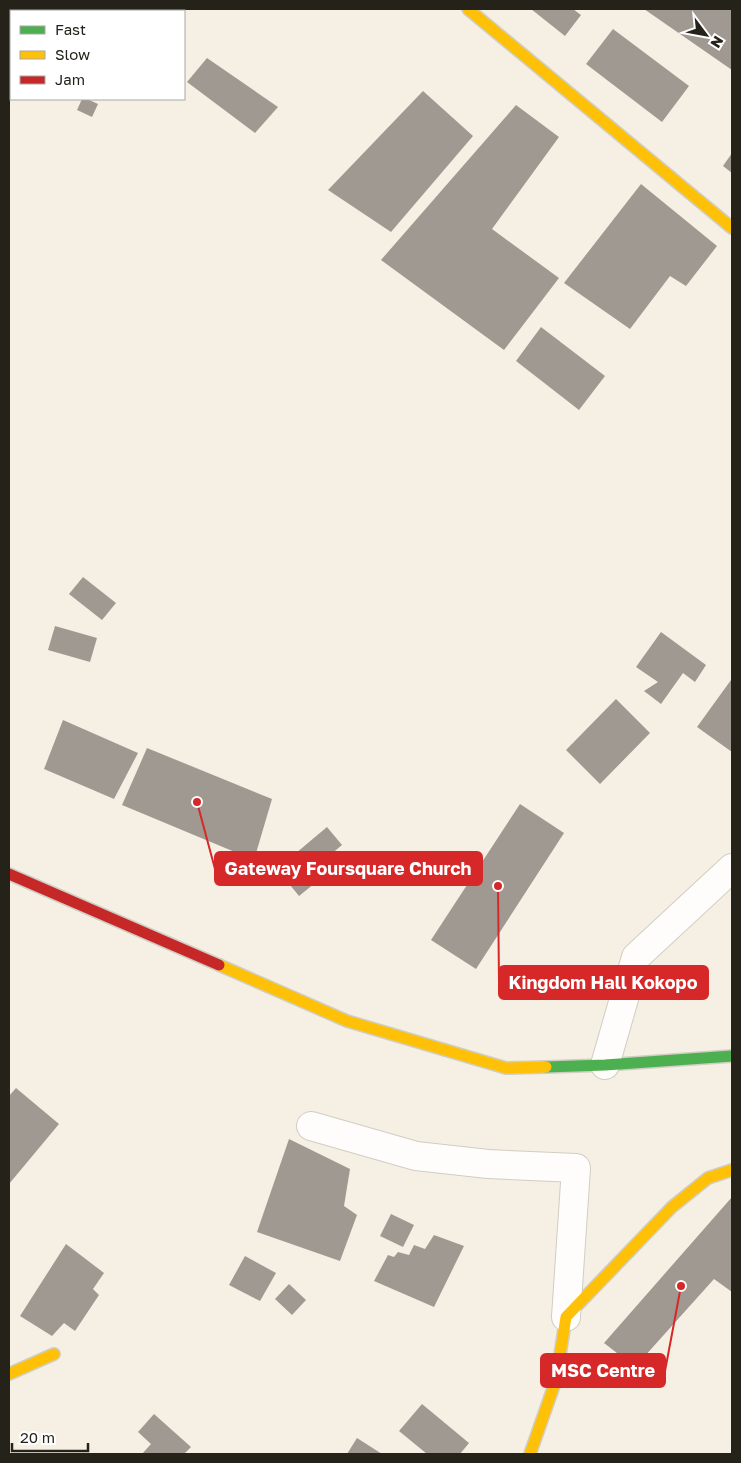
<svg xmlns="http://www.w3.org/2000/svg" width="741" height="1463" font-family="'Golos Text',sans-serif">
  <style>
    .building { fill: #9f9991 }
    .lines { fill: none; stroke-linecap: round; stroke-linejoin: round }
    .street-casing { stroke: #d0cdc3; stroke-width: 30 }
    .fast-casing { stroke: #d0cdc3; stroke-width: 14 }
    .slow-casing { stroke: #d0cdc3; stroke-width: 14 }
    .jam-casing { stroke: #d0cdc3; stroke-width: 14 }
    .street { stroke: #fefdfb; stroke-width: 28 }
    .fast { stroke: #4caf50; stroke-width: 11 }
    .slow { stroke: #ffc107; stroke-width: 11 }
    .jam { stroke: #c62828; stroke-width: 11 }
    .leader { fill: none; stroke: #d62828; stroke-width: 2 }
    .callout-dot { fill: #d62828; stroke: #fff; stroke-width: 2 }
    .callout { fill: #d62828; stroke: #d62828; stroke-width: 2 }
    .callout-label { font-size: 18px; text-anchor: middle; font-weight: bold; fill: #fff }
  </style>
  <rect width="100%" height="100%" fill="#f6f0e4"/>
  <g class="building">
    <path d="M69,9H137L135,11H71Z"/>
    <path d="M531,9H573L581,15L565,36Z"/>
    <path d="M644,9H732V70Z"/>
    <path d="M613,29L689,86L662,122L586,64Z"/>
    <path d="M207,58L278,107L255,133L187,82Z"/>
    <path d="M423,91L473,136L391,232L328,190Z"/>
    <path d="M82,99H87L98,104L92,117L77,110Z"/>
    <path d="M516,105L559,137L492,229L559,278L504,350L381,260Z"/>
    <path d="M732,153V173L723,166Z"/>
    <path d="M641,184L717,246L686,286L670,276L630,329L564,283Z"/>
    <path d="M541,327L605,376L579,410L516,361Z"/>
    <path d="M83,577L116,603L102,620L69,594Z"/>
    <path d="M55,626L97,638L90,662L48,650Z"/>
    <path d="M661,632L706,665L695,682L683,673L661,704L644,691L658,682L636,667Z"/>
    <path d="M731,680L732,681V752L697,727Z"/>
    <path d="M616,699L650,733L600,784L566,750Z"/>
    <path d="M63,720L138,753L114,799L44,769Z"/>
    <path d="M147,748L272,799L254,860L122,805Z"/>
    <path d="M520,804L564,833L476,969L431,940Z"/>
    <path d="M327,827L342,845L312,870L320,879L299,896L277,869Z"/>
    <path d="M16,1088L59,1124L9,1184V1096Z"/>
    <path d="M289,1139L350,1169L344,1206L357,1215L340,1261L257,1232Z"/>
    <path d="M732,1197V1292L714,1279L635,1367L604,1343Z"/>
    <path d="M391,1214L414,1225L403,1247L380,1236Z"/>
    <path d="M434,1235L464,1246L434,1307L374,1281L388,1255L394,1257L398,1252L409,1255L414,1245L425,1249Z"/>
    <path d="M66,1244L104,1273L93,1289L99,1295L75,1331L64,1323L52,1336L20,1316Z"/>
    <path d="M245,1256L276,1273L260,1301L229,1285Z"/>
    <path d="M289,1284L306,1300L292,1315L275,1299Z"/>
    <path d="M422,1404L469,1443L460,1454H427L399,1431Z"/>
    <path d="M154,1414L191,1447L184,1454H142L151,1444L138,1432Z"/>
    <path d="M357,1438L382,1454H347Z"/>
  </g>
  <g class="lines">
    <defs>
      <g id="street">
        <path d="M605,1065L636,957L732,868"/>
        <path d="M311,1126L416,1156L488,1164L576,1168L566,1317"/>
      </g>
      <path id="fast" d="M546,1067L605,1065L732,1056"/>
      <g id="slow">
        <path d="M468,9L732,228"/>
        <path d="M219,965L347,1021L506,1068L546,1067"/>
        <path d="M9,1374L54,1354"/>
        <path d="M530,1454L556,1380L566,1317L672,1207L708,1178L732,1170"/>
      </g>
      <path id="jam" d="M9,874L219,965"/>
    </defs>
    <use href="#street" class="street-casing"/>
    <use href="#fast" class="fast-casing"/>
    <use href="#slow" class="slow-casing"/>
    <use href="#jam" class="jam-casing"/>
    <use href="#street" class="street"/>
    <use href="#fast" class="fast"/>
    <use href="#slow" class="slow"/>
    <use href="#jam" class="jam"/>
  </g>
  <path class="leader" d="M197 802L215 869M498 886L499 982M681 1286L665 1371"/>
  <g class="callout-dot">
    <circle cx="197" cy="802" r="5"/>
    <circle cx="498" cy="886" r="5"/>
    <circle cx="681" cy="1286" r="5"/>
  </g>
  <g class="callout">
    <rect x="215" y="852" width="267" height="33" rx="5"/>
    <rect x="499" y="966" width="209" height="33" rx="5"/>
    <rect x="541" y="1354" width="124" height="33" rx="5"/>
  </g>
  <g class="callout-label">
    <text x="348" y="875">Gateway Foursquare Church</text>
    <text x="603" y="989">Kingdom Hall Kokopo</text>
    <text x="603" y="1377">MSC Centre</text>
  </g>
  <rect width="741" height="1463" fill="none" stroke="#252219" stroke-width="20"/>
  <rect x="10" y="10" width="175" height="90" fill="#ffffff" stroke="#a8a7a3"/>
  <rect x="20" y="26" width="25" height="8" fill="#4caf50" stroke="#a8a7a3"/>
  <text x="55" y="35" font-size="15" fill="#252219">Fast</text>
  <rect x="20" y="51" width="25" height="8" fill="#ffc107" stroke="#a8a7a3"/>
  <text x="55" y="60" font-size="15" fill="#252219">Slow</text>
  <rect x="20" y="76" width="25" height="8" fill="#c62828" stroke="#a8a7a3"/>
  <text x="55" y="85" font-size="15" fill="#252219">Jam</text>
  <g transform="translate(706 35) rotate(122)" stroke="#ffffff" stroke-width="4" paint-order="stroke">
  <path d="M0-4L9 19L0 12L-9 19Z" fill="#252219"/>
  <text y="-8" font-size="14" font-weight="bold" text-anchor="middle" fill="#252219">N</text>
  </g>
  <path d="M12 1443v8h76v-8" fill="none" stroke="#252219" stroke-width="2.5"/>
  <text x="20" y="1443" font-size="15" fill="#252219" stroke="#ffffff" stroke-width="4" paint-order="stroke">20 m</text>
</svg>
